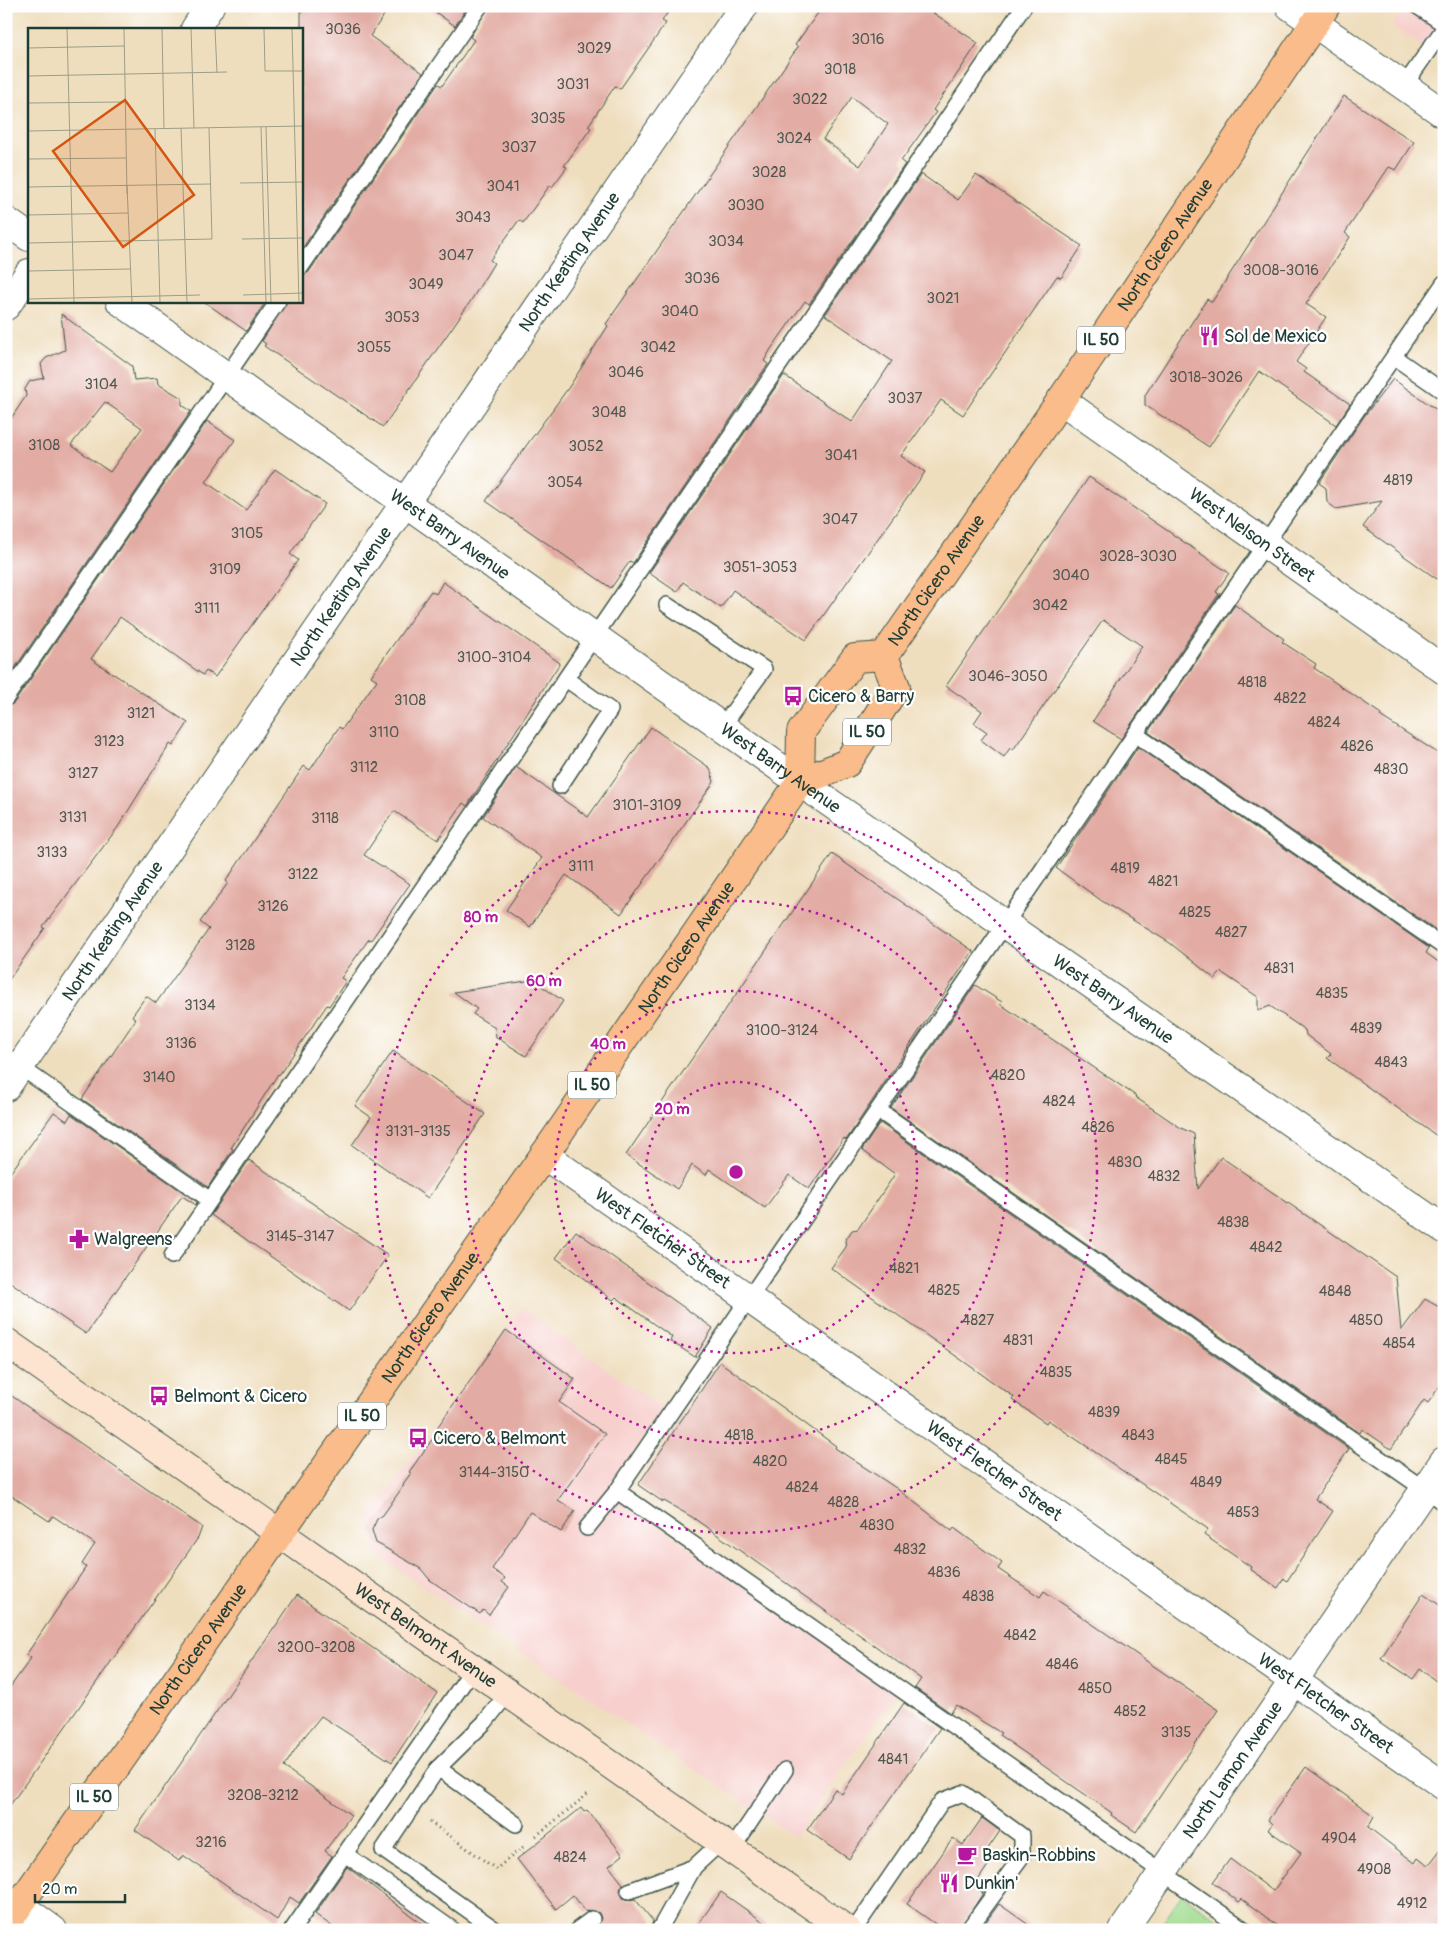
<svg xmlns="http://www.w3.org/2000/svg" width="1450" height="1936" font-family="Pangolin,sans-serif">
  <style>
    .built { fill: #f7d0ce }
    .green { fill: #a1dc90; stroke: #608c62 }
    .building { fill: #e2aba3; fill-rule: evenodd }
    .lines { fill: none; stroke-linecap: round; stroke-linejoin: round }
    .lane-casing { stroke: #3e5549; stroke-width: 18 }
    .street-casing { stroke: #3e5549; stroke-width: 30 }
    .secondary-casing { stroke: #3e5549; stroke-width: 30 }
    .primary-casing { stroke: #3e5549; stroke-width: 30 }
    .path { stroke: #3e5549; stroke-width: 3; stroke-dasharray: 1 4; stroke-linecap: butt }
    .lane { stroke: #fff; stroke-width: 15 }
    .street { stroke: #fff; stroke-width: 28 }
    .secondary { stroke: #fde4d0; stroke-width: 28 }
    .primary { stroke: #f9bc8a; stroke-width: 28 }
    .ring { fill: none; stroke: #b5179e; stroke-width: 2.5; stroke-dasharray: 2.5 5 }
    .labels { text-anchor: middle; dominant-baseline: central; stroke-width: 4.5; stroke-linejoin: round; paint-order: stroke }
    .number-label { font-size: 15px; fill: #505850 }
    .shield { fill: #fff; stroke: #627771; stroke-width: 1 }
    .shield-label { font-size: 16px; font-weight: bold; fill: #1f3d34 }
    .street-label { font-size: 18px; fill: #1f3d34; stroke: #fff }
    .poi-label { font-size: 18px; fill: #1f3d34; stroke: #fff; text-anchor: start }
    .inset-road { fill: none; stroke: #9c9e87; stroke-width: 1 }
    .view { fill: #d45610; fill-opacity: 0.15; stroke: #d45610; stroke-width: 2.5 }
    .inset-edge { fill: none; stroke: #1f3d34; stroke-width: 2.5 }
    .centre { fill: #b5179e; stroke: #fff; stroke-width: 2.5 }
    .ring-label { font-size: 15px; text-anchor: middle; font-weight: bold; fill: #b5179e; stroke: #fff; stroke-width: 4.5; stroke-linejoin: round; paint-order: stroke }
  </style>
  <rect width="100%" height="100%" fill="#fff"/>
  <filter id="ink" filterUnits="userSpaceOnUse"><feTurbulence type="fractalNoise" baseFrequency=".02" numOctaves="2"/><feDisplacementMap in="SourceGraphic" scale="10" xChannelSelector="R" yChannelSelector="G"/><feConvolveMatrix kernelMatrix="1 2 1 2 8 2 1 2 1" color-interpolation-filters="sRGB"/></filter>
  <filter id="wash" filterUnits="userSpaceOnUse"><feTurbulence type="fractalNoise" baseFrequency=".0096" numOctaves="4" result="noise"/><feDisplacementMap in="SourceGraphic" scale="20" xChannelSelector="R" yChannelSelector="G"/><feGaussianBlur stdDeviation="1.12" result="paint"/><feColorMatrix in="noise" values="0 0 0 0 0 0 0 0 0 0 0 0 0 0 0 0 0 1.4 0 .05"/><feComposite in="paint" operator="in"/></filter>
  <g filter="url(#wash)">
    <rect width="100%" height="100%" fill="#efdebe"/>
    <g class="built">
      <path d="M1406,6H1444V62L1392,26Z"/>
      <path d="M521,1308L664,1409L608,1490L896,1692L795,1837L374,1553L369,1517Z"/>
    </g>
    <path class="green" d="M1182,1894L1233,1930H1157Z"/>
    <g id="blocks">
      <g class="building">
        <path d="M301,6H390L370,36L423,73L301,250Z"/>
        <path d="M427,6H468L455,26Z"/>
        <path d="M489,6H672L662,21L666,23L620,89L615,86L588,126L591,128L564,166L567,167L552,187L550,185L523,223L519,220L490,260L494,263L470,302L383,427L264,346L266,344L262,341L287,301H301V276L309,272L438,84L442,86L474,40L470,37Z"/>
        <path d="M823,6H923L978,43L933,110L936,112L901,161L905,164L809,304L805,301L771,349L764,361L768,364L633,563L630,561L611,588L486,501L569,387L608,326L606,324L798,47L795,45ZM852,97L888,124L860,166L823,139Z"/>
        <path d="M1344,96L1414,142L1396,170L1389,167L1345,233L1350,237L1306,304L1326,317L1296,362L1306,369L1304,372L1350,404L1336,425L1259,371L1209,447L1145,405V395L1207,299L1212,302Z"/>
        <path d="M921,174L958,200L976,175L1082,246L1061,278L1057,276L963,415L941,400L901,456L925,472L806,640L733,590L721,608L683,582L677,592L649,573L784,375L852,422L892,361L825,315Z"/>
        <path d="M203,301H266L246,331Z"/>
        <path d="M61,314L132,366L134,380L157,378L158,384L182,398V405L191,411L6,681V426L26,396L25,389L30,381L44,378L41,364L46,358L65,350ZM105,402L142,428L110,472L71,445Z"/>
        <path d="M1393,379L1444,415V584L1363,527L1382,501L1336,509L1327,502L1326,488L1319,483L1365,415Z"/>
        <path d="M207,421L235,440L206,482L246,510L275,469L325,504L290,554L298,560L215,677L206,671L203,675L120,617L91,659L188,723L173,746L170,744L118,827L43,927L45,928L6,984V707L14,703Z"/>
        <path d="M1089,477L1229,573L1216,592L1219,594L1121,739L1093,721L1142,646L1103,620L1013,750L1010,748L1004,757L981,740L987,732L974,723L982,711L946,686Z"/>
        <path d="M443,582L560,663L467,806L463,803L438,840L394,811L364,855L410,884L371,940L369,939L341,978L346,981L329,1006L327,1005L279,1075L278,1074L231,1148L233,1149L208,1187L82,1099L136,1019L132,1016L146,996L156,1003L209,929L200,922L228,883L226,881L304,766L310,770L339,727L342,729L377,680L371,676L431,591L436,594Z"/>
        <path d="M1235,605L1284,639L1282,642L1316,664L1314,668L1381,714L1380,716L1444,757V925L1439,932L1148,732Z"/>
        <path d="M651,727L710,768L714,782L621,914L566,875L530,927L506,910L542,858L483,817L516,767L588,817Z"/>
        <path d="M1138,747L1429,948L1426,953L1444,966V1141L1327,1058L1331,1054L1306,1035L1305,1030L1270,1006L1258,1011V997L1221,972L1215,979L1170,943L1102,901L1056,868Z"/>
        <path d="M832,854L973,951L846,1140L844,1138L809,1189L789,1175L765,1208L709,1169L706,1175L692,1165L677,1189L626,1155Z"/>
        <path d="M533,980L563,1001L526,1056L496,1037L495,1028L473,1014L477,1009L454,992Z"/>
        <path d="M975,985L1002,1002L1000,1004L1136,1096L1135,1097L1181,1128L1194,1134L1198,1189L1221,1157L1396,1277L1401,1331L1425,1299L1444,1310V1380L1428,1403L1424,1400L1391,1449L1362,1429L1360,1433L891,1108Z"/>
        <path d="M393,1051L485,1114L428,1198L352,1145L371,1117L355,1106Z"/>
        <path d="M54,1112L67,1121L71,1114L197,1202L196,1205L182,1196L86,1334L6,1279V1179Z"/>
        <path d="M880,1123L1349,1449L1315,1499L1333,1511L1287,1581L1284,1578L1278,1588L1250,1569L1251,1567L1204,1535L1208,1529L1048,1420L1046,1423L1012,1400L1014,1397L831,1268L846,1247L845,1241L852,1230L858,1229L895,1174L862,1150Z"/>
        <path d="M249,1160L388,1255L349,1311L211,1215Z"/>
        <path d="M576,1231L713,1328L695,1357L670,1341L672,1337L616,1297L613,1300L556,1258Z"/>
        <path d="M506,1330L575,1379L559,1402L605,1434L558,1500L575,1511L561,1532L530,1512L492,1569L505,1578L502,1582L509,1587L489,1615L483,1610L480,1614L430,1580L421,1569L382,1546L376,1543L372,1530L377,1519L383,1515L404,1485L403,1484L411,1473L409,1472L436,1434L434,1432Z"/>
        <path d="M720,1362L836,1446L835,1448L896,1488L952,1531L954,1528L1002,1563L998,1569L1040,1597L1044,1591L1218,1710L1136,1832L1111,1815L1112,1813L999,1735L1001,1733L956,1705L951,1713L915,1688L921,1679L874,1645L692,1517L664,1501L663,1502L638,1485Z"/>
        <path d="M6,1392L202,1527L198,1538L6,1811V1693L31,1658L26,1655L86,1567L82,1564L95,1544L53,1516L49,1521L6,1492Z"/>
        <path d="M1423,1594L1444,1608V1687L1420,1669L1413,1679L1381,1658Z"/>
        <path d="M297,1595L437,1693L392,1762L321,1716L300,1742L284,1767L351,1815L325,1851L332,1856L299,1903L290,1897L277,1920L183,1855L179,1861L135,1830Z"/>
        <path d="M904,1703L940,1728L849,1859L807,1830L835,1789L842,1794Z"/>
        <path d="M1306,1767L1374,1816L1368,1827L1415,1863L1418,1858L1428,1866L1444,1845V1930H1283L1242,1899L1239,1902L1213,1882L1230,1859L1273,1891L1301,1853L1268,1830L1272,1824L1268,1820Z"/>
        <path d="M581,1808L584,1812L587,1810L623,1855L609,1866L623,1884L620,1890L623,1898L628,1900L635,1899L653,1921L650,1930H600L598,1926L601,1918L599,1913L591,1910L586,1912L573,1895L556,1909L517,1859Z"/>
        <path d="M982,1818L1000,1831L983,1856L991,1861L974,1886L983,1893L959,1930H944L907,1904L953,1838L963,1845Z"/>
        <path d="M347,1867L430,1930H337L315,1914Z"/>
        <path d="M721,1892L775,1930H694Z"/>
        <path d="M999,1904L1036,1930H980Z"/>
      </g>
    </g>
  </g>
  <g filter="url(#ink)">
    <use href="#blocks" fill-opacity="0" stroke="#3e5549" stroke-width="1"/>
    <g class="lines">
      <defs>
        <g id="lane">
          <path d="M1417,6L1444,24"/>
          <path d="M1404,86L1444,28"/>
          <path d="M301,267L480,6"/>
          <path d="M1394,357L1444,392"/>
          <path d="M667,605L764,669L722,727"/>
          <path d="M6,698L278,301"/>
          <path d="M1135,734L1444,947"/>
          <path d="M560,786L610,710L566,679"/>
          <path d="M6,1057L210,1200"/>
          <path d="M878,1110L1444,1503"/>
          <path d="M172,1256L1024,6"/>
          <path d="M617,1491L1245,1930"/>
          <path d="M587,1528L617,1491L1444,283"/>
          <path d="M438,1768L516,1824"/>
          <path d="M732,1849L785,1770"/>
          <path d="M345,1854L453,1930"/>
          <path d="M629,1891L694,1867L721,1842"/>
          <path d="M292,1930L473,1669"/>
          <path d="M496,1930L383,1850L438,1768L485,1722L508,1693"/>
          <path d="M577,1930L592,1919"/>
          <path d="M659,1930L694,1867"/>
          <path d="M854,1930L942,1801L963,1793L1022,1836V1856L968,1930"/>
        </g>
        <g id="street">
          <path d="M1290,6L1444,114"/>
          <path d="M195,29L210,6"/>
          <path d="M6,221L29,237"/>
          <path id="s1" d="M120,301L800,782L1444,1229"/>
          <path d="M6,306L29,273"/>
          <path id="s2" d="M1061,400L1444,670"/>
          <path id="s3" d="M6,1087L744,6"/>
          <path id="s4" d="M544,1155L1444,1786"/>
          <path d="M19,1905L53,1930"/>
          <path id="s5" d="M1123,1930L1444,1461"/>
        </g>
        <g id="secondary">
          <path id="s6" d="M6,1342L847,1930"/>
        </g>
        <g id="primary">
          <path id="s7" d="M884,656L1061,400L1326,6"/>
          <path d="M800,782L801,732L855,658L884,656"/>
          <path id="s8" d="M6,1924L544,1155L800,782L847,763L896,687L884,656"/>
        </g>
      </defs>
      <use href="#lane" class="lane-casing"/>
      <use href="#street" class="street-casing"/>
      <use href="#secondary" class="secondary-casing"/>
      <use href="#primary" class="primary-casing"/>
      <g class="path">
        <path d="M430,1822L496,1869L523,1847"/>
        <path d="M536,1836L588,1794"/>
      </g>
      <use href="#lane" class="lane"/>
      <use href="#street" class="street"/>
      <use href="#secondary" class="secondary"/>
      <use href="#primary" class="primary"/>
    </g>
  </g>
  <g class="ring">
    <circle cx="736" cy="1172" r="90"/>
    <circle cx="736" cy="1172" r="181"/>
    <circle cx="736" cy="1172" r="271"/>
    <circle cx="736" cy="1172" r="361"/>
  </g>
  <defs>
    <symbol id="restaurant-bare" viewBox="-9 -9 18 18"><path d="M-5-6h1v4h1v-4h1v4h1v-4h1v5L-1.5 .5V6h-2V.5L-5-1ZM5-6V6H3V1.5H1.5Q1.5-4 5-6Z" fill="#b5179e" stroke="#fff" stroke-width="2.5" paint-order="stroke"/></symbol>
    <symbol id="bus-bare" viewBox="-9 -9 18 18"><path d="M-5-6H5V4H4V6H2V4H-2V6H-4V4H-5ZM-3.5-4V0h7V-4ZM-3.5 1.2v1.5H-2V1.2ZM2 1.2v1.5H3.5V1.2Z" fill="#b5179e" stroke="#fff" stroke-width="2.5" paint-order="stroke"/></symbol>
    <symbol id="pharmacy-bare" viewBox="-9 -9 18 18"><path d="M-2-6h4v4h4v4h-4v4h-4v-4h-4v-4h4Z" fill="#b5179e" stroke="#fff" stroke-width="2.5" paint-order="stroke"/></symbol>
    <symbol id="cafe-bare" viewBox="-9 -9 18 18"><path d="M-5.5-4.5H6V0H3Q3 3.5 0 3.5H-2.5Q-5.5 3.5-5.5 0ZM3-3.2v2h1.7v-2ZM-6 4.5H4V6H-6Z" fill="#b5179e" stroke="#fff" stroke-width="2.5" paint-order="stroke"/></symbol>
  </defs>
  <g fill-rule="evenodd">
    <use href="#restaurant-bare" x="1195" y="322" width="28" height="28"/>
    <use href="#bus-bare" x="779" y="682" width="28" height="28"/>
    <use href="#pharmacy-bare" x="65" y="1225" width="28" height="28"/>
    <use href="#bus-bare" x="145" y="1382" width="28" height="28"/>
    <use href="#bus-bare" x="404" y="1424" width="28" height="28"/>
    <use href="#cafe-bare" x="953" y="1841" width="28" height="28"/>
    <use href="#restaurant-bare" x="935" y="1869" width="28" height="28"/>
  </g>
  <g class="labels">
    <g class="number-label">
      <text x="343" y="29">3036</text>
      <text x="868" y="39">3016</text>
      <text x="594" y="48">3029</text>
      <text x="840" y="69">3018</text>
      <text x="573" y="84">3031</text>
      <text x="810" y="99">3022</text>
      <text x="548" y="118">3035</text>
      <text x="794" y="138">3024</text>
      <text x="519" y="147">3037</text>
      <text x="769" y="172">3028</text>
      <text x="503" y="186">3041</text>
      <text x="746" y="205">3030</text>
      <text x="473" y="217">3043</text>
      <text x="726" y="241">3034</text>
      <text x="456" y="255">3047</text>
      <text x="1281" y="270">3008-3016</text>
      <text x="702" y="278">3036</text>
      <text x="426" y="284">3049</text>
      <text x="943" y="298">3021</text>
      <text x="680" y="311">3040</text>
      <text x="402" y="317">3053</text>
      <text x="374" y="347">3055</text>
      <text x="658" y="347">3042</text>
      <text x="626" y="372">3046</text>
      <text x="1206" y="377">3018-3026</text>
      <text x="101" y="384">3104</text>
      <text x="905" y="398">3037</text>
      <text x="609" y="412">3048</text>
      <text x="44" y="445">3108</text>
      <text x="586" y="446">3052</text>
      <text x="841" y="455">3041</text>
      <text x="1398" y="480">4819</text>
      <text x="565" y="482">3054</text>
      <text x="840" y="519">3047</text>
      <text x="247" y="533">3105</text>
      <text x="1138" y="556">3028-3030</text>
      <text x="760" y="567">3051-3053</text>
      <text x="225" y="569">3109</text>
      <text x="1071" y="575">3040</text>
      <text x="1050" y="605">3042</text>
      <text x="207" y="608">3111</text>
      <text x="494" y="657">3100-3104</text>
      <text x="1008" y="676">3046-3050</text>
      <text x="1252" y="682">4818</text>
      <text x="1290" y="698">4822</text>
      <text x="410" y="700">3108</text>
      <text x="141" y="713">3121</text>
      <text x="1324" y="722">4824</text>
      <text x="384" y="732">3110</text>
      <text x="109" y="741">3123</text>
      <text x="1357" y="746">4826</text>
      <text x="364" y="767">3112</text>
      <text x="1391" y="769">4830</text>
      <text x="83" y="773">3127</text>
      <text x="647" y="805">3101-3109</text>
      <text x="73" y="817">3131</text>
      <text x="325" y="818">3118</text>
      <text x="52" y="852">3133</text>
      <text x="581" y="866">3111</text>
      <text x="1125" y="868">4819</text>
      <text x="303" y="874">3122</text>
      <text x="1163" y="881">4821</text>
      <text x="273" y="906">3126</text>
      <text x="1195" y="912">4825</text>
      <text x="1231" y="932">4827</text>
      <text x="240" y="945">3128</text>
      <text x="1279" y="968">4831</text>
      <text x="1332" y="993">4835</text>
      <text x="200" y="1005">3134</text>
      <text x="1366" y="1028">4839</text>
      <text x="782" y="1030">3100-3124</text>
      <text x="181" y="1043">3136</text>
      <text x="1391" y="1062">4843</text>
      <text x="1008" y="1075">4820</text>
      <text x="159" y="1077">3140</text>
      <text x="1059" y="1101">4824</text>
      <text x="1098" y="1127">4826</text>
      <text x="418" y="1131">3131-3135</text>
      <text x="1125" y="1162">4830</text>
      <text x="1164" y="1176">4832</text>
      <text x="1233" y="1222">4838</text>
      <text x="300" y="1236">3145-3147</text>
      <text x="1266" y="1247">4842</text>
      <text x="904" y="1268">4821</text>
      <text x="944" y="1290">4825</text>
      <text x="1335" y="1291">4848</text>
      <text x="978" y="1320">4827</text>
      <text x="1366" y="1320">4850</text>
      <text x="1018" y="1340">4831</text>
      <text x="1399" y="1343">4854</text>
      <text x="1056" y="1372">4835</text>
      <text x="1104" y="1412">4839</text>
      <text x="739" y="1435">4818</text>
      <text x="1138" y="1435">4843</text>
      <text x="1171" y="1459">4845</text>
      <text x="770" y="1461">4820</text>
      <text x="494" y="1472">3144-3150</text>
      <text x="1206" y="1482">4849</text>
      <text x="802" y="1487">4824</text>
      <text x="843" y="1502">4828</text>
      <text x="1243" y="1512">4853</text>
      <text x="877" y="1525">4830</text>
      <text x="910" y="1549">4832</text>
      <text x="944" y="1572">4836</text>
      <text x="978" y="1596">4838</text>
      <text x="1020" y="1635">4842</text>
      <text x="316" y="1647">3200-3208</text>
      <text x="1062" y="1664">4846</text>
      <text x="1095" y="1688">4850</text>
      <text x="1130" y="1711">4852</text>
      <text x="1176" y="1732">3135</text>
      <text x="893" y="1759">4841</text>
      <text x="263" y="1795">3208-3212</text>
      <text x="1339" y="1838">4904</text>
      <text x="211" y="1842">3216</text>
      <text x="570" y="1857">4824</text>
      <text x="1374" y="1869">4908</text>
      <text x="1412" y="1903">4912</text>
    </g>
    <g class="shield">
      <rect x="1077" y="326.5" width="48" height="27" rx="4"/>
      <rect x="843" y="718.5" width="48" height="27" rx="4"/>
      <rect x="568" y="1071.5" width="48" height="27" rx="4"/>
      <rect x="338" y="1402.5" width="48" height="27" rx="4"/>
      <rect x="70" y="1783.5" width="48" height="27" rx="4"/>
    </g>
    <g class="shield-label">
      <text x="1101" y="340">IL 50</text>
      <text x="867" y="732">IL 50</text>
      <text x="592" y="1085">IL 50</text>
      <text x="362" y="1416">IL 50</text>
      <text x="94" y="1797">IL 50</text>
    </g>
    <g class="street-label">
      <text stroke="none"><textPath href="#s7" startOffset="498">North Cicero Avenue</textPath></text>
      <text stroke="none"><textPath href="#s3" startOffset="999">North Keating Avenue</textPath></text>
      <text stroke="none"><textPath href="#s1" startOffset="404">West Barry Avenue</textPath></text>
      <text stroke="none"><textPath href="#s2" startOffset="234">West Nelson Street</textPath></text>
      <text stroke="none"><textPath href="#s7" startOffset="92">North Cicero Avenue</textPath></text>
      <text stroke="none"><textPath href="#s3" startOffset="594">North Keating Avenue</textPath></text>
      <text stroke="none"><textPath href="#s1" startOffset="809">West Barry Avenue</textPath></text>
      <text stroke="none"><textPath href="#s3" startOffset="189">North Keating Avenue</textPath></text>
      <text stroke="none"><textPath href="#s8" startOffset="1190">North Cicero Avenue</textPath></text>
      <text stroke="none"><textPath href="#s1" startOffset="1214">West Barry Avenue</textPath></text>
      <text stroke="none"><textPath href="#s4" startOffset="145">West Fletcher Street</textPath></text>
      <text stroke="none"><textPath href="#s8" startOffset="740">North Cicero Avenue</textPath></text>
      <text stroke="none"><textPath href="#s4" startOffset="550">West Fletcher Street</textPath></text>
      <text stroke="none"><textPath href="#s6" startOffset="512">West Belmont Avenue</textPath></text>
      <text stroke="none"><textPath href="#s8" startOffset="335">North Cicero Avenue</textPath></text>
      <text stroke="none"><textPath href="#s4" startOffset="955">West Fletcher Street</textPath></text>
      <text stroke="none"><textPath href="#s5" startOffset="194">North Lamon Avenue</textPath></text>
    </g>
    <g class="poi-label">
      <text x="1224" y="336">Sol de Mexico</text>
      <text x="808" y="696">Cicero &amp; Barry</text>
      <text x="94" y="1239">Walgreens</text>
      <text x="174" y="1396">Belmont &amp; Cicero</text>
      <text x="433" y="1438">Cicero &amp; Belmont</text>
      <text x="982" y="1855">Baskin-Robbins</text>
      <text x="964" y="1883">Dunkin'</text>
    </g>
  </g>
  <g transform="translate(28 28)">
    <rect width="275" height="275" fill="#efdebe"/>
    <path class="inset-road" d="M39,0L46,275M96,0L99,166M134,0L136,101M163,0L166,100M187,0L189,45M236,0L237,43H275M264,0L271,275M0,20L96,18M0,48L199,44M0,75L97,74M233,99L238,275M238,99L243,275M153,100L159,275M127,101L132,275M0,103L275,98M0,131L98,130M212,155L275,154M99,157L104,275M0,159L182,156M0,187L100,185M214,211L275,210M0,215L184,211L181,100M0,243L102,241M215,267L275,265M0,271L172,267"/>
    <path class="view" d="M97,72L166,167L95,219L25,123Z"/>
    <rect width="275" height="275" class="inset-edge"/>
  </g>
  <circle cx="736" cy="1172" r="8" class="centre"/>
  <g class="ring-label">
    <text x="481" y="922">80 m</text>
    <text x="544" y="986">60 m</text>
    <text x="608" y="1049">40 m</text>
    <text x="672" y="1114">20 m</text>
  </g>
  <rect width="1450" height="1936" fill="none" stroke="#fff" stroke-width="25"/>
  <path d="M35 1894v8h90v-8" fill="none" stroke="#1f3d34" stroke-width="2.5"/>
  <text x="42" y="1894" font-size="15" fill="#1f3d34" stroke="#ffffff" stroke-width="4" paint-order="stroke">20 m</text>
</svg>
